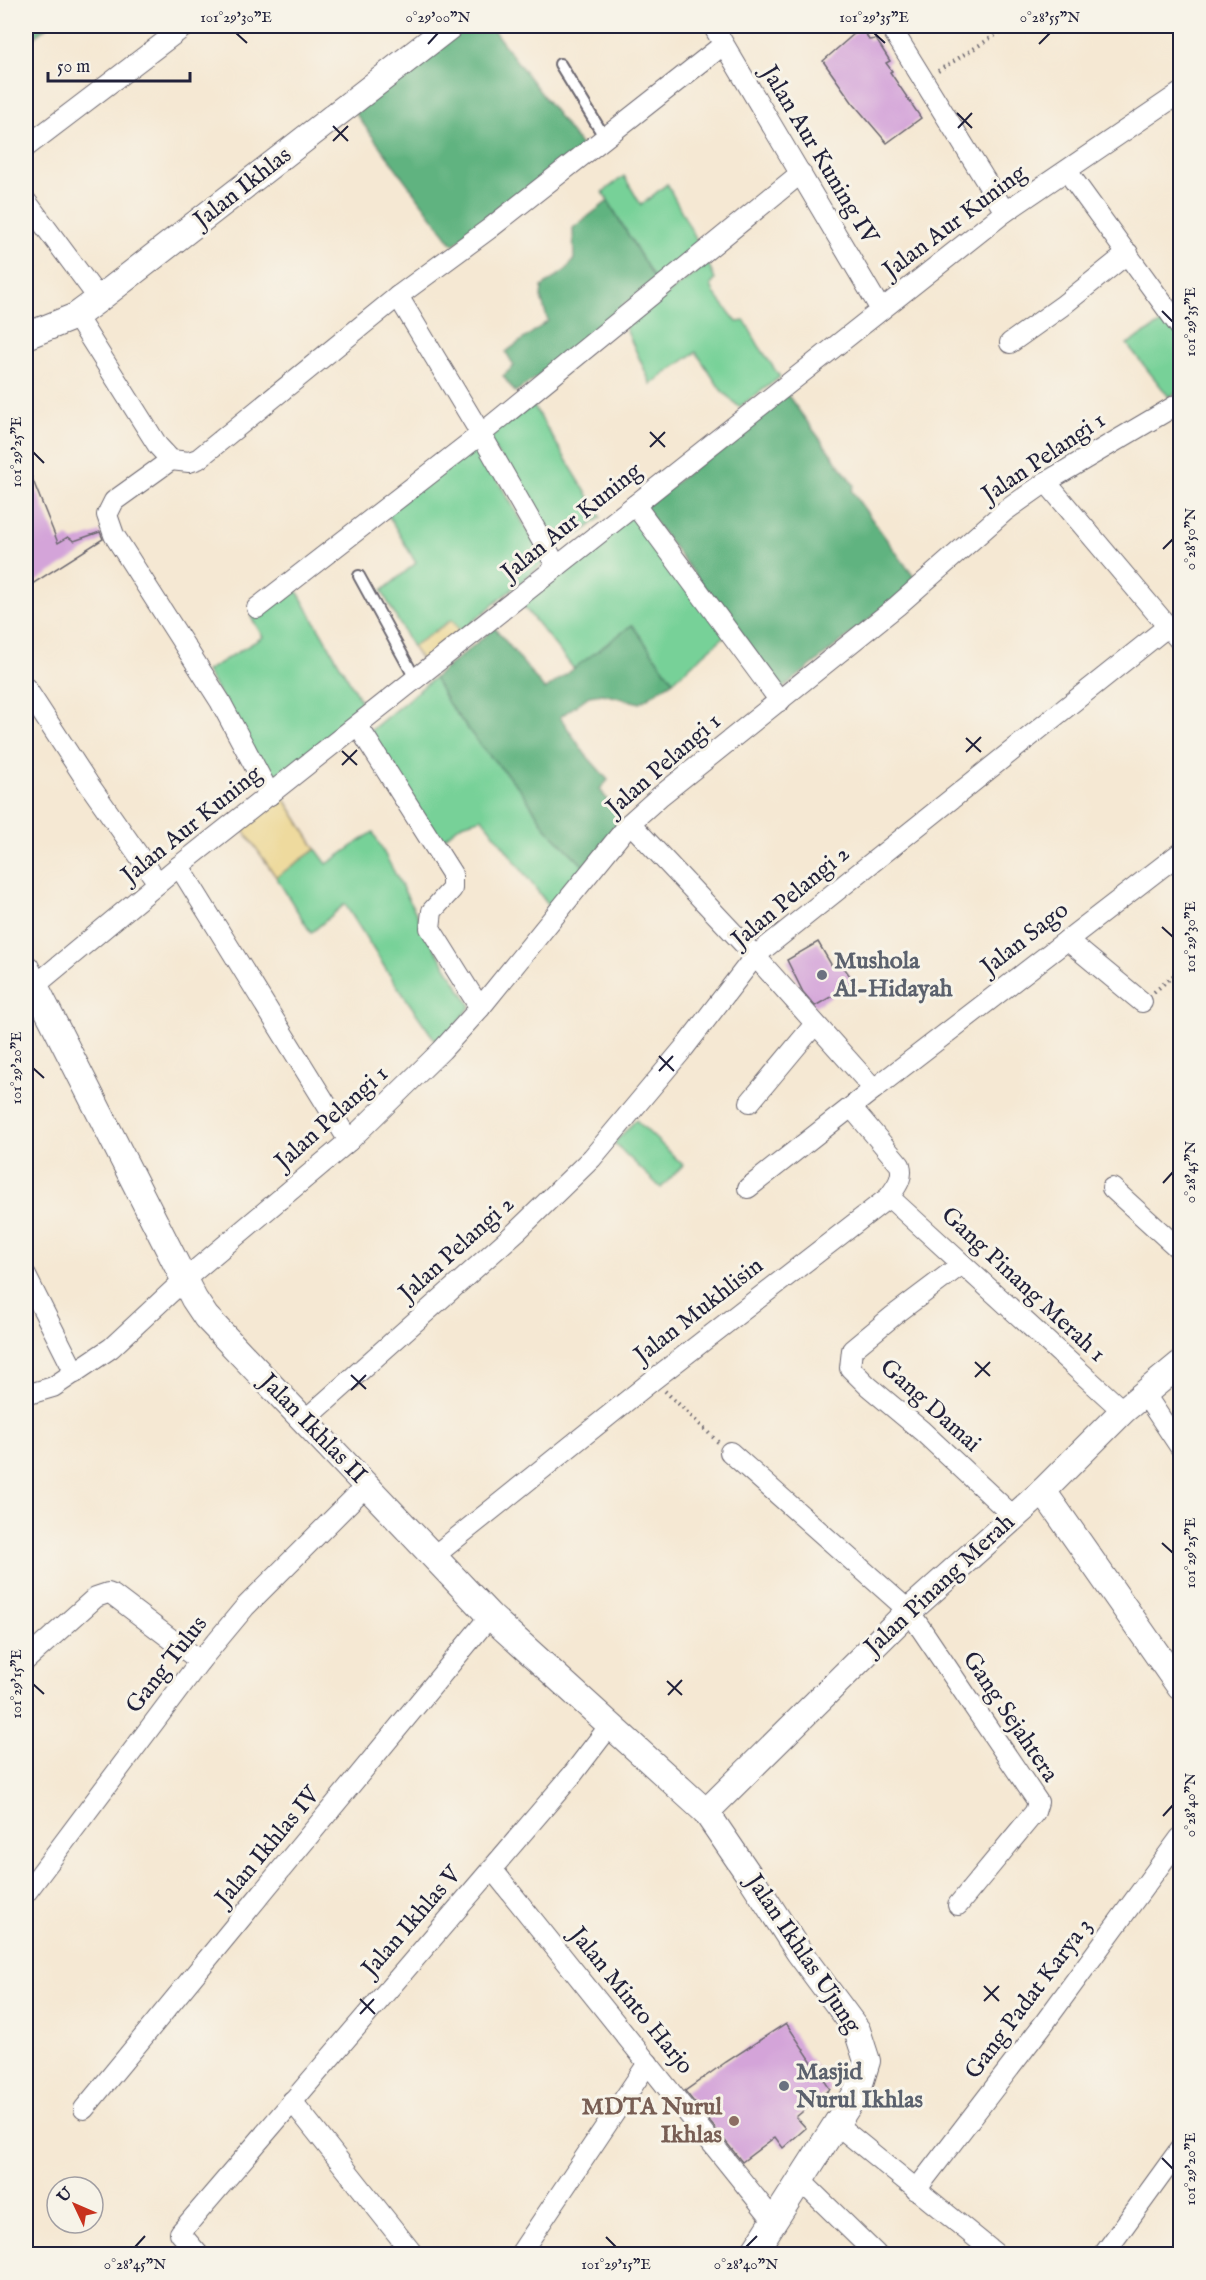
<svg xmlns="http://www.w3.org/2000/svg" width="1206" height="2280" font-family="'IM FELL English',serif">
  <style>
    .green { fill: #77d198; stroke: #4c7a6a; stroke-width: 1.5 }
    .forest { fill: #61b380; stroke: #426a5e; stroke-width: 1.5 }
    .sand { fill: #eeda9e; stroke: #887e6c; stroke-width: 1.5 }
    .building { fill: #d4a4d9 }
    .lines { fill: none; stroke-linecap: round; stroke-linejoin: round }
    .service-casing { stroke: #6c6770; stroke-width: 14 }
    .minor-casing { stroke: #6c6770; stroke-width: 22 }
    .tertiary-casing { stroke: #6c6770; stroke-width: 28 }
    .path { stroke: #6c6770; stroke-width: 4; stroke-dasharray: 1.5 4.5; stroke-linecap: butt }
    .service { stroke: #fff; stroke-width: 10 }
    .minor { stroke: #fff; stroke-width: 20 }
    .tertiary { stroke: #fff; stroke-width: 26 }
    .ticks { fill: none; stroke: #22223b; stroke-width: 2 }
    .worship-dot { fill: #6b7280; stroke: #f7f3e8; stroke-width: 2 }
    .education-dot { fill: #8d6e63; stroke: #f7f3e8; stroke-width: 2 }
    .labels { text-anchor: middle; dominant-baseline: central; stroke-width: 6; stroke-linejoin: round; paint-order: stroke }
    .street-label { font-size: 24px; fill: #22223b; stroke: #f7f3e8 }
    .worship-label { font-size: 24px; font-weight: bold; fill: #5b616d; stroke: #f7f3e8; text-anchor: start }
    .education-label { font-size: 24px; font-weight: bold; fill: #785e54; stroke: #f7f3e8; text-anchor: end }
    .neatline { fill: none; stroke: #22223b; stroke-width: 2 }
    .ticks-label { font-size: 15px; text-anchor: middle; fill: #22223b }
  </style>
  <rect width="100%" height="100%" fill="#f7f3e8"/>
  <filter id="ink" filterUnits="userSpaceOnUse"><feTurbulence type="fractalNoise" baseFrequency=".0167" numOctaves="2"/><feDisplacementMap in="SourceGraphic" scale="12" xChannelSelector="R" yChannelSelector="G"/><feConvolveMatrix kernelMatrix="1 2 1 2 8 2 1 2 1" color-interpolation-filters="sRGB"/></filter>
  <filter id="wash" filterUnits="userSpaceOnUse"><feTurbulence type="fractalNoise" baseFrequency=".008" numOctaves="4" result="noise"/><feDisplacementMap in="SourceGraphic" scale="24" xChannelSelector="R" yChannelSelector="G"/><feGaussianBlur stdDeviation="1.35" result="paint"/><feColorMatrix in="noise" values="0 0 0 0 0 0 0 0 0 0 0 0 0 0 0 0 0 1.4 0 .05"/><feComposite in="paint" operator="in"/></filter>
  <g filter="url(#wash)">
    <rect width="100%" height="100%" fill="#f5e8d3"/>
    <g class="green">
      <path d="M624,176L641,205L667,184L698,243L673,267L655,280L603,192Z"/>
      <path d="M708,263L715,280L711,285L714,293L737,322L745,321L759,346L780,377L739,407L721,390L696,352L651,384L625,327Z"/>
      <path d="M1167,320L1180,339V390L1169,397L1127,344Z"/>
      <path d="M530,400L601,517L582,532L555,547L486,435Z"/>
      <path d="M475,443L546,561L460,632L451,620L412,647L382,591L416,563L387,513Z"/>
      <path d="M632,516L725,636L673,681L632,625L574,669L521,603Z"/>
      <path d="M293,584L365,708L272,784L206,671L263,637L251,617Z"/>
      <path d="M434,678L449,704L481,746L521,790L546,828L586,868L549,906L482,818L462,824L439,842L370,731Z"/>
      <path d="M373,832L435,949L471,1006L439,1046L387,971L345,904L311,933L276,877L316,849L327,864Z"/>
      <path d="M636,1120L683,1165L661,1188L614,1143Z"/>
    </g>
    <g class="forest">
      <path d="M26,26H48L26,44Z"/>
      <path d="M463,26H490L582,147L453,245L355,113Z"/>
      <path d="M608,201L655,280L566,352L551,363L539,376L515,392L503,376L514,366L506,352L548,321L541,298L542,287L567,269L574,259L573,228Z"/>
      <path d="M786,393L854,485L852,491L860,503L917,581L782,689L644,508Z"/>
      <path d="M632,625L673,681L640,703L603,694L589,696L560,717L585,754L608,780L600,789L620,820L586,868L546,828L521,790L481,746L449,704L434,678L495,628L545,690Z"/>
    </g>
    <g class="sand">
      <path d="M452,620L460,632L423,662L412,647Z"/>
      <path d="M281,793L316,849L276,877L240,825Z"/>
    </g>
    <g id="blocks">
      <g class="building">
        <path d="M862,27L869,40L876,39L890,61L886,63L892,71L890,72L921,118L887,143L852,102L823,61Z"/>
        <path d="M26,463L58,543L68,537L74,541L100,532L103,539L26,588Z"/>
        <path d="M818,942L832,966L840,962L855,983L815,1006L803,992L787,960Z"/>
        <path d="M786,2023L830,2089L796,2117L806,2128L783,2148L775,2137L742,2162L685,2091L726,2062Z"/>
      </g>
    </g>
  </g>
  <g filter="url(#ink)">
    <use href="#blocks" fill-opacity="0" stroke="#6c6770" stroke-width="1.5"/>
    <g class="lines">
      <defs>
        <g id="service">
          <path d="M560,64L605,138"/>
          <path d="M359,576L416,680"/>
        </g>
        <g id="minor">
          <path d="M713,26L881,310"/>
          <path d="M890,26L1005,212"/>
          <path d="M26,147L185,26"/>
          <path d="M1067,171L1180,327"/>
          <path d="M26,201L99,299"/>
          <path d="M398,296L481,434L557,567"/>
          <path d="M76,316L158,446L171,460L189,462L198,459L398,296L489,229L723,45"/>
          <path d="M1010,343L1062,306L1128,253"/>
          <path d="M171,460L114,501L107,515L114,535L220,701L270,795"/>
          <path d="M1046,482L1180,641"/>
          <path d="M635,505L780,701"/>
          <path d="M257,608L481,434L801,173"/>
          <path d="M26,688L88,783L158,883"/>
          <path d="M358,726L452,874V889L432,911L430,928L480,1008"/>
          <path d="M630,823L755,956L874,1089L1180,853"/>
          <path d="M179,866L349,1141"/>
          <path d="M1067,940L1142,1002"/>
          <path d="M26,993L179,866L1005,212L1180,93"/>
          <path d="M750,1102L815,1024"/>
          <path d="M748,1188L874,1089"/>
          <path d="M1112,1188L1180,1250"/>
          <path d="M889,1197L1123,1411"/>
          <path d="M962,1264L893,1316L852,1350L850,1368L868,1386L922,1431L1014,1517"/>
          <path d="M26,1276L75,1373"/>
          <path d="M1144,1393L1180,1447"/>
          <path d="M26,1395L53,1387L111,1348L185,1279L349,1141L442,1050L480,1008L630,823L659,797L897,606L1005,511L1046,482L1180,403"/>
          <path d="M305,1420L517,1231L592,1158L684,1048L755,956L1167,627"/>
          <path d="M730,1452L909,1611L1038,1802L1035,1812L958,1905"/>
          <path d="M434,1556L653,1380L889,1197C896,1187 904,1178 900,1165L852,1108"/>
          <path d="M26,1660L96,1597L108,1593L113,1595L200,1661"/>
          <path d="M492,1869L775,2222"/>
          <path d="M26,1893L200,1661L245,1607L367,1485"/>
          <path d="M292,2101L413,2254"/>
          <path d="M84,2109L490,1616"/>
          <path d="M836,2124L996,2254"/>
          <path d="M801,2181L876,2254"/>
          <path d="M916,2190L1045,2022L1180,1838"/>
          <path d="M198,2254L180,2233L572,1775L611,1724"/>
          <path d="M520,2254L648,2063"/>
          <path d="M1104,2254L1180,2149"/>
        </g>
        <g id="tertiary">
          <path d="M26,336L76,316L99,299L450,26"/>
          <path d="M26,968L194,1299L206,1317L490,1616L706,1812L749,1875L799,1952L857,2030L867,2061L858,2090L753,2254"/>
          <path d="M1043,1491L1180,1687"/>
          <path d="M706,1812L909,1611L1043,1491L1123,1411L1180,1364"/>
        </g>
      </defs>
      <use href="#service" class="service-casing"/>
      <use href="#minor" class="minor-casing"/>
      <use href="#tertiary" class="tertiary-casing"/>
      <g class="path">
        <path d="M938,71L1010,26"/>
        <path d="M1154,992L1180,970"/>
        <path d="M665,1391L718,1442"/>
      </g>
      <use href="#service" class="service"/>
      <use href="#minor" class="minor"/>
      <use href="#tertiary" class="tertiary"/>
    </g>
  </g>
  <path class="ticks" d="M236,33L247,43M874,33L885,43M428,44L438,33M1039,44L1050,33M957,113L972,128M333,126L348,141M958,128L972,113M333,141L348,126M1162,311L1173,322M650,432L665,447M650,447L665,432M33,452L44,463M1163,549L1173,539M966,738L981,752M342,751L357,765M966,752L981,737M342,765L357,750M1162,927L1173,937M659,1056L674,1071M33,1068L44,1078M659,1071L673,1056M1163,1183L1173,1172M975,1362L990,1376M351,1375L366,1389M975,1377L990,1362M351,1390L366,1375M1162,1543L1173,1553M667,1681L682,1695M33,1684L44,1694M668,1695L682,1680M1163,1816L1173,1805M984,1986L999,2001M360,1999L375,2014M984,2001L999,1986M360,2014L374,1999M1162,2158L1173,2169M606,2237L616,2247M135,2247L145,2236M746,2247L757,2236"/>
  <g class="worship-dot">
    <circle cx="822" cy="975" r="6"/>
    <circle cx="784" cy="2086" r="6"/>
  </g>
  <circle class="education-dot" cx="734" cy="2121" r="6"/>
  <g class="labels">
    <g class="street-label">
      <text transform="translate(819 155) rotate(59)">Jalan Aur Kuning IV</text>
      <text transform="translate(243 188) rotate(-38)">Jalan Ikhlas</text>
      <text transform="translate(955 222) rotate(-37)">Jalan Aur Kuning</text>
      <text transform="translate(1044 458) rotate(-34)">Jalan Pelangi 1</text>
      <text transform="translate(572 522) rotate(-39)">Jalan Aur Kuning</text>
      <text transform="translate(664 765) rotate(-41)">Jalan Pelangi 1</text>
      <text transform="translate(192 825) rotate(-39)">Jalan Aur Kuning</text>
      <text transform="translate(791 897) rotate(-40)">Jalan Pelangi 2</text>
      <text transform="translate(1025 939) rotate(-38)">Jalan Sago</text>
      <text transform="translate(332 1118) rotate(-42)">Jalan Pelangi 1</text>
      <text transform="translate(457 1249) rotate(-42)">Jalan Pelangi 2</text>
      <text transform="translate(1023 1285) rotate(43)">Gang Pinang Merah 1</text>
      <text transform="translate(699 1311) rotate(-38)">Jalan Mukhlisin</text>
      <text transform="translate(930 1406) rotate(42)">Gang Damai</text>
      <text transform="translate(313 1429) rotate(46)">Jalan Ikhlas II</text>
      <text transform="translate(940 1585) rotate(-43)">Jalan Pinang Merah</text>
      <text transform="translate(167 1665) rotate(-52)">Gang Tulus</text>
      <text transform="translate(1010 1717) rotate(56)">Gang Sejahtera</text>
      <text transform="translate(268 1847) rotate(-50)">Jalan Ikhlas IV</text>
      <text transform="translate(412 1922) rotate(-49)">Jalan Ikhlas V</text>
      <text transform="translate(803 1954) rotate(56)">Jalan Ikhlas Ujung</text>
      <text transform="translate(1029 1999) rotate(-53)">Gang Padat Karya 3</text>
      <text transform="translate(631 2001) rotate(51)">Jalan Minto Harjo</text>
    </g>
    <g class="worship-label">
      <text x="834" y="961">Mushola<tspan x="834" dy="28">Al-Hidayah</tspan></text>
      <text x="796" y="2072">Masjid<tspan x="796" dy="28">Nurul Ikhlas</tspan></text>
    </g>
    <g class="education-label">
      <text x="722" y="2107">MDTA Nurul<tspan x="722" dy="28">Ikhlas</tspan></text>
    </g>
  </g>
  <rect width="1206" height="2280" fill="none" stroke="#f7f3e8" stroke-width="66"/>
  <g transform="translate(75 2205) rotate(314)"><circle r="28" fill="#f7f3e8" stroke="#a29fa3" stroke-width="1.5"/>
  <path d="M0-4.5L10 22L0 15L-10 22Z" fill="#c8321e"/>
  <text y="-9" font-size="16" font-weight="bold" text-anchor="middle" fill="#22223b">U</text>
  </g>
  <path d="M48 72v9h142v-9" fill="none" stroke="#22223b" stroke-width="3"/>
  <text x="57" y="72" font-size="18" fill="#22223b" stroke="#f7f3e8" stroke-width="4.5" paint-order="stroke">50 m</text>
  <rect x="33" y="33" width="1140" height="2214" class="neatline"/>
  <g class="ticks-label">
    <text x="236" y="22">101°29'30"E</text>
    <text x="438" y="22">0°29'00"N</text>
    <text x="874" y="22">101°29'35"E</text>
    <text x="1050" y="22">0°28'55"N</text>
    <text transform="translate(1190 322) rotate(-90)" y="5">101°29'35"E</text>
    <text transform="translate(16 452) rotate(-90)" y="5">101°29'25"E</text>
    <text transform="translate(1190 539) rotate(-90)" y="5">0°28'50"N</text>
    <text transform="translate(1190 937) rotate(-90)" y="5">101°29'30"E</text>
    <text transform="translate(16 1068) rotate(-90)" y="5">101°29'20"E</text>
    <text transform="translate(1190 1172) rotate(-90)" y="5">0°28'45"N</text>
    <text transform="translate(1190 1553) rotate(-90)" y="5">101°29'25"E</text>
    <text transform="translate(16 1684) rotate(-90)" y="5">101°29'15"E</text>
    <text transform="translate(1190 1805) rotate(-90)" y="5">0°28'40"N</text>
    <text transform="translate(1190 2169) rotate(-90)" y="5">101°29'20"E</text>
    <text x="135" y="2269">0°28'45"N</text>
    <text x="616" y="2269">101°29'15"E</text>
    <text x="746" y="2269">0°28'40"N</text>
  </g>
</svg>
